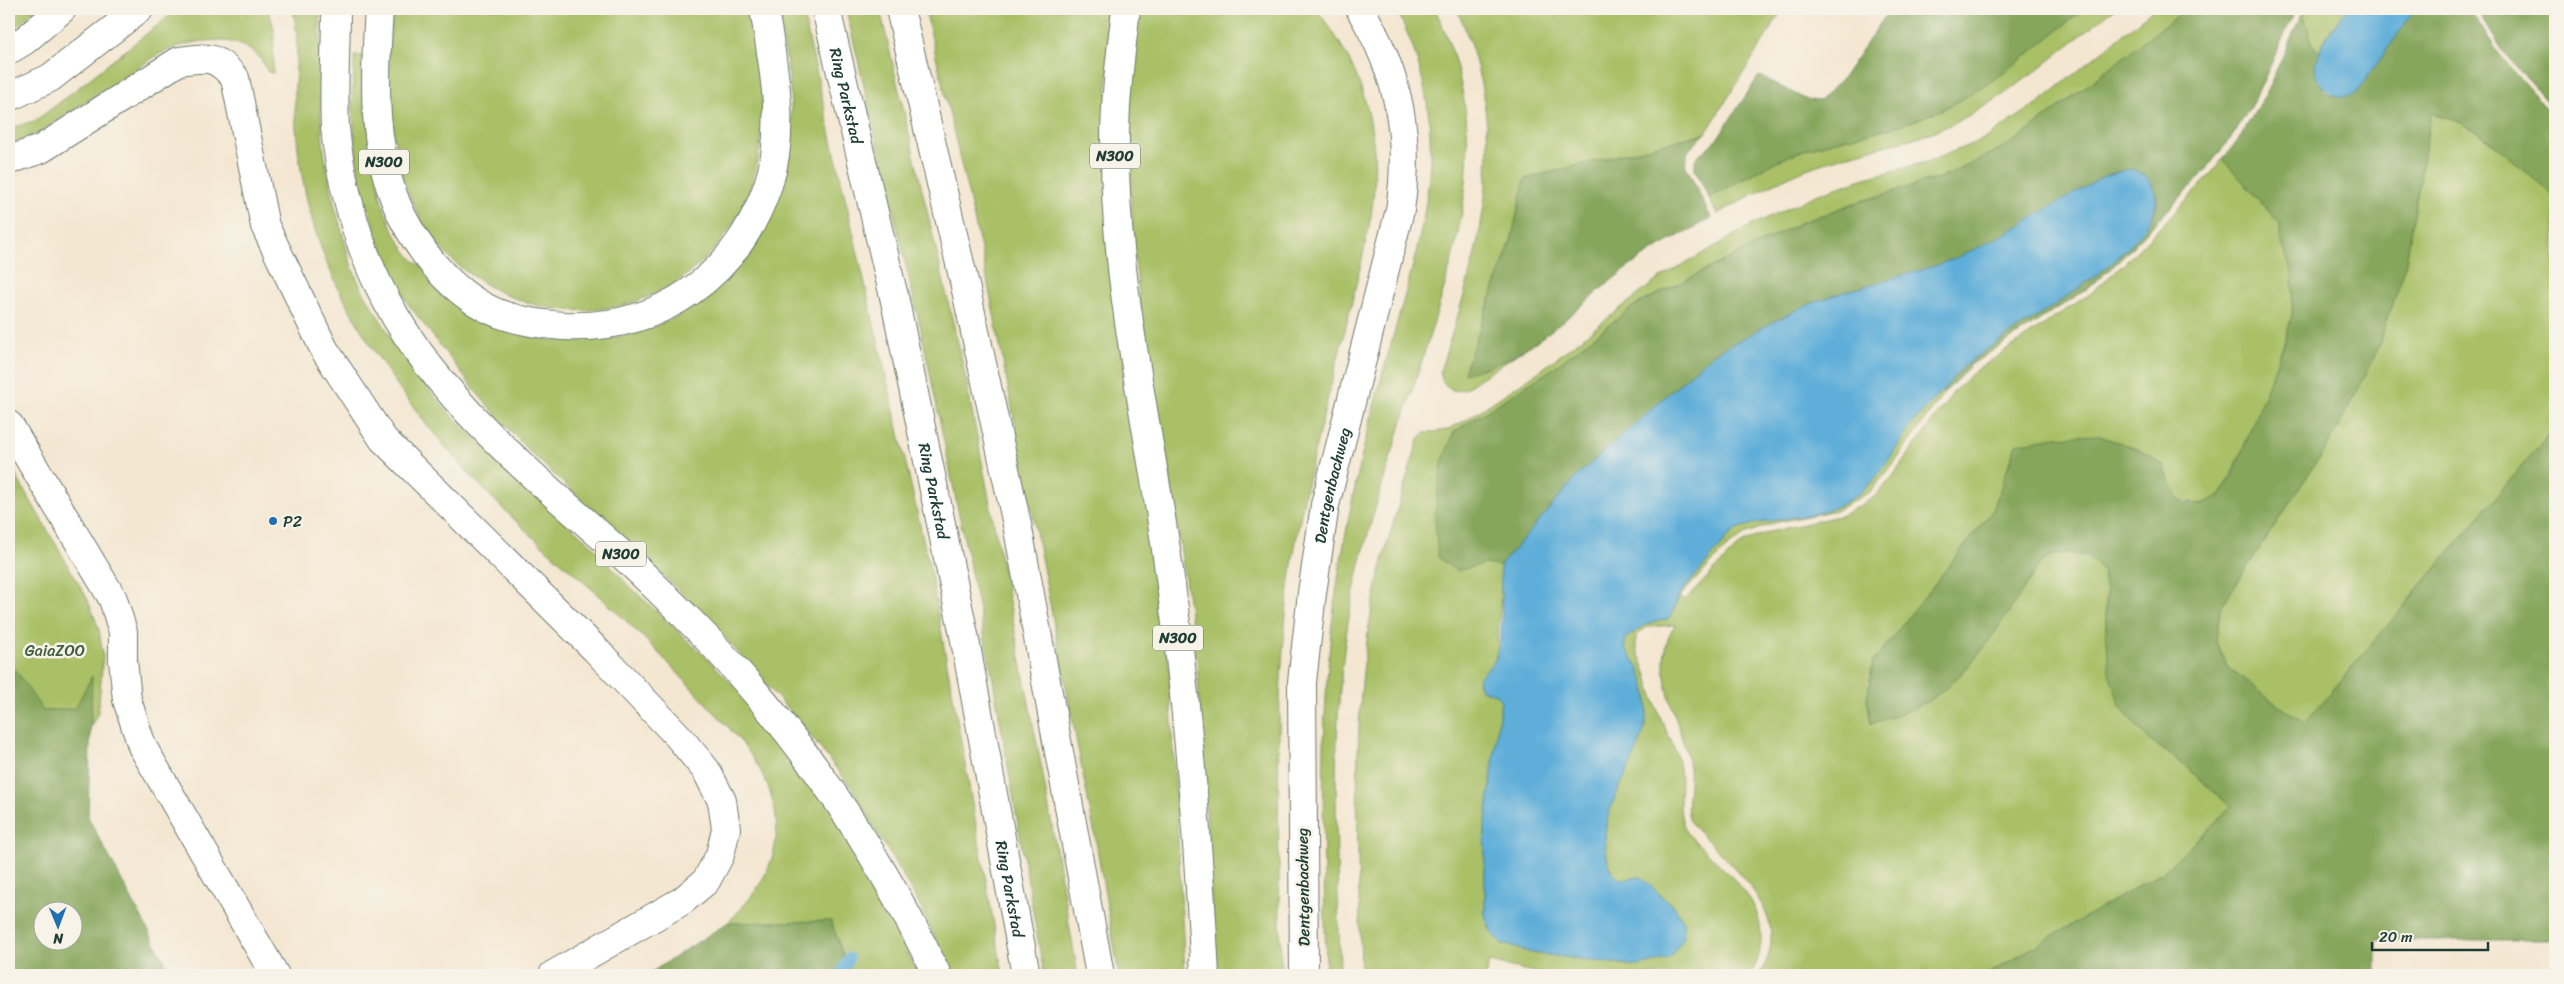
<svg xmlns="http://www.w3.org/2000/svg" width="2564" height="984" font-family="Sriracha,sans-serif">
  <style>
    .green { fill: #a9c066; stroke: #647e4d }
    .forest { fill: #86a65b; stroke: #527248; fill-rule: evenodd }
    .water { fill: #5faed9; stroke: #3f7686 }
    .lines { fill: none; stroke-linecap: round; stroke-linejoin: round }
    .stream { stroke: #5faed9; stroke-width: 11 }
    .minor-casing { stroke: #6a786b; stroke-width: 30 }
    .highway-casing { stroke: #6a786b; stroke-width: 30 }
    .minor { stroke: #fff; stroke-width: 28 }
    .highway { stroke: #fff; stroke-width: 28 }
    .poi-dot { fill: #1f6fb2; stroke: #f7f3e8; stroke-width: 2 }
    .labels { text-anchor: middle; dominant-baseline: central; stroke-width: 5; stroke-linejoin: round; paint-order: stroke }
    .shield { fill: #f7f3e8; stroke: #60746a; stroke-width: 1 }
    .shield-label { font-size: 15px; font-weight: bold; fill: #1f3d34 }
    .street-label { font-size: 16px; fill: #1f3d34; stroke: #f7f3e8 }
    .poi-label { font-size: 16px; fill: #1f3d34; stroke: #f7f3e8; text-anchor: start }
    .park-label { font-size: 16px; fill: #425e40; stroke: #f7f3e8 }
  </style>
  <rect width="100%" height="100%" fill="#f7f3e8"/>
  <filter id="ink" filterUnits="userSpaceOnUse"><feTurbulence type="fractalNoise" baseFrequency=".02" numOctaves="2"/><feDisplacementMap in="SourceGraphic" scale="10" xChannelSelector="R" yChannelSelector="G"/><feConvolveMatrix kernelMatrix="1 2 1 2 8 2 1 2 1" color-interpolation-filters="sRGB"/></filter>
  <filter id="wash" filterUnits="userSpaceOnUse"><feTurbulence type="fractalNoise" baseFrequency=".0096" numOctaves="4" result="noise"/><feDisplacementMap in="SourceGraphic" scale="20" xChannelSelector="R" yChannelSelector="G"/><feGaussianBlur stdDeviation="1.12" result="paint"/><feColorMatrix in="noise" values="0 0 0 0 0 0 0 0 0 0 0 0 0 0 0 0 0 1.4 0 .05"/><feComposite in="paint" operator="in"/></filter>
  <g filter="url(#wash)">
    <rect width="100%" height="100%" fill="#f4e7d2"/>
    <g class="green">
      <path d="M9,9H37L9,34Z"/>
      <path d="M178,9H268L274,28L273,73L268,72C265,67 262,59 257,55C231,31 187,41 159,54L38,133L9,145V129L36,120L55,106Z"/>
      <path d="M292,9H320L321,120L324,152L334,203L351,264L360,286L392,339L433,395L457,421L532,492L595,548L627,584L712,663L752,704L827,803L919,975H850L831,921L727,923C764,888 788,847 771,795C759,756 727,726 700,697C675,670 650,643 623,618C590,586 554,557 520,525C452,461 388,383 344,299C313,242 297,173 295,108C293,76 302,38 292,9Z"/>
      <path d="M396,9H752C761,69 771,132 749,191C710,293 597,340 498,291C471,278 447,259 430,234C405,199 394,153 391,110C389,79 385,39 396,9Z"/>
      <path d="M777,9H802L930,569L1003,975H952L919,904L851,787L802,725L704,614L527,449L476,392L409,305L388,267L364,197L356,156L352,103L354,56H364L380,195C387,220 397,242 414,261C437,277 459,293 481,310C490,316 499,326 509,330C545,346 602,343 639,332C740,300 795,210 791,106C790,73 783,41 777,9Z"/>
      <path d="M846,9H880L963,365L1043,775L1078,975H1044L992,674L921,330Z"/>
      <path d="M925,9H1115L1107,87L1169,666L1185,975H1119L1095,836L982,253Z"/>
      <path d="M1140,9H1316C1366,71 1383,138 1371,216C1349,331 1311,443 1293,559C1272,696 1279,837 1281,975H1216L1197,662L1170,475L1139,297L1133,241L1128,138L1134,37Z"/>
      <path d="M1396,9H1435C1495,135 1461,236 1422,360C1395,447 1363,533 1348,623C1329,739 1338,858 1340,975H1326C1324,851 1318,724 1335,600C1345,528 1360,458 1379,387C1414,254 1465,143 1396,9Z"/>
      <path d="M1457,9H1783L1706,133L1525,179L1511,241L1464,373L1503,361L1539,339L1465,389L1454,391L1443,383L1440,371C1482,243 1514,140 1457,9Z"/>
      <path d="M2084,9H2114C2062,49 2011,97 1950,125C1907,144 1859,149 1815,166C1781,178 1749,197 1717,214L1709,198C1740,181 1771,162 1804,150C1848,136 1896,130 1939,111C1993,86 2038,45 2084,9Z"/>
      <path d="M2154,9H2186L2014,142L1949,175L1855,203L1800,223L1634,306L1551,370L1454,432L1455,570L1485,564L1500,566L1501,593L1497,650L1495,660L1478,684L1481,690L1496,694L1501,700L1485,828V915L1501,943L1512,947L1532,953L1638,966L1683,922C1673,904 1656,892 1642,877C1636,877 1625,880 1620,879C1606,874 1604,839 1606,826C1613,786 1644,753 1647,711C1649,688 1640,665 1625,649V638L1648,623L1666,620L1675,610L1679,595L1730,535L1739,528L1753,523L1785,519L1906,432L1921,412L1942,391L1944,393L1892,466L1870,492L1837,510L1774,523L1747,533L1727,547L1679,597L1685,600L1738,546L1750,539L1769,532L1843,515L1873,498L1890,480L1955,390L1974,372L2091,293L2125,263L2202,184L2223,159L2280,224C2280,243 2290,257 2293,275C2295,287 2293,302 2292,313C2291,332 2230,488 2219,497C2205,506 2189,506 2177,497L2016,444L1993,510L1873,662L1867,699L1872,724L1937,695L1967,668L2040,563L2055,554L2067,553L2087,556L2102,570L2106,592V629L2148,739L2179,761L2231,807L2164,871L1986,975H1759C1794,922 1745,879 1710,843C1704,836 1694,829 1690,821C1684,810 1691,782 1689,768C1683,722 1646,670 1675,625L1647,627L1636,636C1635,649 1639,654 1643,665C1649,679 1652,695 1657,709C1664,727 1674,744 1679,763C1685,790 1673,809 1688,834C1706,852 1737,879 1750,899C1764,921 1765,952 1751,973L1748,975H1547L1489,962L1486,975H1361C1359,861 1351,745 1368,632C1378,565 1400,502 1419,438L1425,433L1447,430L1466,420L1541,370L1657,280L1750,226L1816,195L1862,179L1930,161L1986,138L2041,101Z"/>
      <path d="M2304,9H2348L2327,35L2319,52C2310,45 2301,20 2304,9Z"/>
      <path d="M2431,113C2479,121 2519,167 2555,198V427L2305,723L2269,699L2227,666L2216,642L2220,608L2331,440L2374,359L2405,268Z"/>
      <path d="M9,464L87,598L99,629L103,657L98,713L9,880Z"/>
    </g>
    <g class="forest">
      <path d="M1890,9H2084C2038,46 1993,86 1939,111C1896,130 1848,136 1804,150C1771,162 1740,181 1709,198L1695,169V159L1717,139L1758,77L1760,76L1807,100L1820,101L1845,75Z"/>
      <path d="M2186,9H2296L2256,97L2234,134L2200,177L2118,262L2087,289L1972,364L1944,393L1942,391C1957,373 1973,358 1992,344C2043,310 2098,283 2138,235C2145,226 2153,218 2156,206C2159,193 2151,182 2142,173L2119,171L2110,174L1996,239L1963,255L1938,265L1838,294L1800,308L1713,354L1579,474L1500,566L1485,564L1456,571L1438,557L1435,518L1437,497L1442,462L1454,432L1551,370L1634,306L1800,223L1855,203L1949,175L2014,142Z"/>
      <path d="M2412,9C2430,13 2450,9 2469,9L2502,58L2555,118V198C2519,167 2478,120 2431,113L2405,268L2374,359L2331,440L2220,608L2216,642L2227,666L2269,699L2305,723L2555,427V940H2376V975H1986L2164,871L2231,807L2179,761L2148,739L2120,706L2109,673L2106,629V592L2102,570L2087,556L2067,553L2055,554L2040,563C2014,605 1977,666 1937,695C1918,709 1893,716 1871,724L1867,699L1873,662L1993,510L2016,444L2055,437L2097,435L2138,449L2163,465L2177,497L2186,504H2203L2219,496L2233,475L2284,344L2292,315L2293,275L2280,238V224L2223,159L2240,137L2266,93L2303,11L2313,47L2319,52C2315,67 2316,92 2336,96C2342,96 2350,94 2356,93L2412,14Z"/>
      <path d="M2476,9H2555V110L2505,54Z"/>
      <path d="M1706,133L1688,151L1685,164L1711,218C1679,236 1645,253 1617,276C1570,313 1525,363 1464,373L1511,241L1525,179Z"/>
      <path d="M15,669L43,711L75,708L92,676L88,817L172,975H9V681ZM42,912H72V942H42Z"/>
      <path d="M831,921L850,975H647L727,923Z"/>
    </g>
    <g class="water">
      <path d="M2348,9H2412V14L2356,93C2345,98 2337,98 2327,90C2297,68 2333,28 2348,9Z"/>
      <path d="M2130,169C2143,172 2149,177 2154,190C2177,244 1997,336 1963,367C1955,374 1950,383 1943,390C1930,404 1917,416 1906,433C1889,458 1878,482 1851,499C1818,520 1775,516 1739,528L1730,535L1679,595L1671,616L1666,620L1648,623L1625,639V649C1640,665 1649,688 1647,712C1644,753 1613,786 1606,826C1604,839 1605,869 1617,877C1623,882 1635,877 1642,877L1660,895L1675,907L1683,922L1684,937L1669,959L1638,966L1532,953L1501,943L1491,932L1485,915V828L1501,701L1496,694L1481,690L1478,680C1482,671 1491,668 1495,660C1505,636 1501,592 1500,566L1579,474L1713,354L1800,308L1838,294L1938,265L1963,255L1996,239L2104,176Z"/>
    </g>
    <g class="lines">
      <path class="stream" d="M840,975L849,958"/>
    </g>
  </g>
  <g filter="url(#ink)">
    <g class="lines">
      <defs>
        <g id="minor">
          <path d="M9,50L24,41L62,9"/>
          <path d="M9,97L50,78L139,9"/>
          <path d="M9,160L41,149L179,61C208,57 215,55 235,78L265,226L324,349L383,439L595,649L678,736L706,770L722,801L726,829L720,855L706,881L682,901L553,975"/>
          <path d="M9,425L113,599L123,632V660L127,700L142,746L275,975"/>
          <path id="s1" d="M1304,975L1302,682L1312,593L1325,505L1400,210C1411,135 1399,74 1360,9"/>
        </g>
        <g id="highway">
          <path d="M336,9C336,48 333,88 335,127C339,176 357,242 379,286C432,396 531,473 619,552C644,575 668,599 692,623C795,727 874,843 937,975"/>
          <path d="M379,9C374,82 370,163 409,229C429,263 458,296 495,312C516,321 540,324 563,326C660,331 737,276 768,185C787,129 773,65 764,9"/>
          <path id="s2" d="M826,9L895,301L964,635L1026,975"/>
          <path d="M900,9L964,281L1018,529L1100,975"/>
          <path d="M1126,9C1121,52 1115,96 1115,140C1113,285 1150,428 1169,571C1188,705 1198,840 1205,975"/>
        </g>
      </defs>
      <use href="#minor" class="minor-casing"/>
      <use href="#highway" class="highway-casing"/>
      <use href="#minor" class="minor"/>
      <use href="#highway" class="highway"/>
    </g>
  </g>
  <circle class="poi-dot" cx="273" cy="521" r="5"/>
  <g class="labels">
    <g class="shield">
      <rect x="1090" y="143.5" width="50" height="25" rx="4"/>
      <rect x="359" y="149.5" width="50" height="25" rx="4"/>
      <rect x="596" y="541.5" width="50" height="25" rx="4"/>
      <rect x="1153" y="625.5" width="50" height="25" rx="4"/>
    </g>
    <g class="shield-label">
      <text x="1115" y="156">N300</text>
      <text x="384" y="162">N300</text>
      <text x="621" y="554">N300</text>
      <text x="1178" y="638">N300</text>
    </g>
    <g class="street-label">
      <text stroke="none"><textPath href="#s2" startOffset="89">Ring Parkstad</textPath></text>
      <text stroke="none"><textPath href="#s1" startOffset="492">Dentgenbachweg</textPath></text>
      <text stroke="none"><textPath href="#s2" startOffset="494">Ring Parkstad</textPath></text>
      <text transform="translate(1303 887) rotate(-91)">Dentgenbachweg</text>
      <text stroke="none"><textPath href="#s2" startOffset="899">Ring Parkstad</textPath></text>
    </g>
    <g class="poi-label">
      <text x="283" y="521">P2</text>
    </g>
    <g class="park-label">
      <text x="55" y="650">GaiaZOO</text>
    </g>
  </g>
  <rect width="2564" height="984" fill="none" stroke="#f7f3e8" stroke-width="30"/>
  <g transform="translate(58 926) rotate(179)"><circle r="24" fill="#f7f3e8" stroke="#a1aaa0"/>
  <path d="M0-4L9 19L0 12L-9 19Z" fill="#1f6fb2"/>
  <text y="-8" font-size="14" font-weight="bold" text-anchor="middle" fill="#1f3d34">N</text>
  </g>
  <path d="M2372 942v8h116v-8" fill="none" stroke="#1f3d34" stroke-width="2.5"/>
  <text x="2379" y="942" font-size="15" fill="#1f3d34" stroke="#f7f3e8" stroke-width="4" paint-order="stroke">20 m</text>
</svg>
